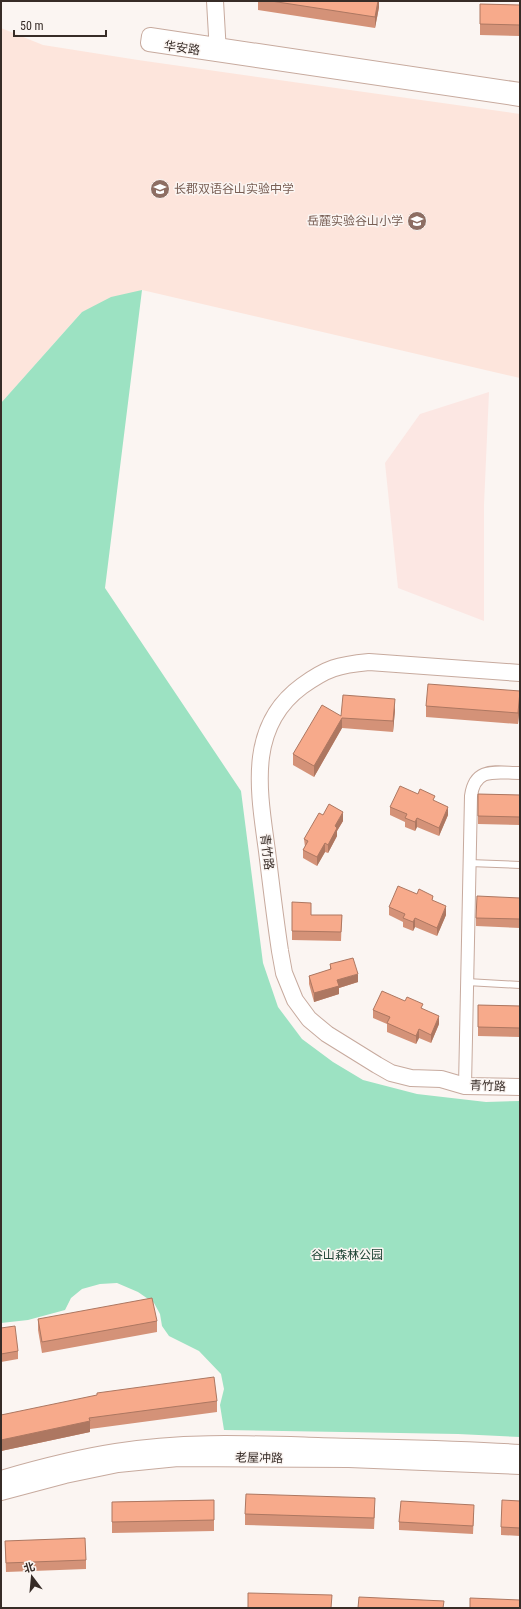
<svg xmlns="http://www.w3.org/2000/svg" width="521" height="1609" font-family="'Roboto Condensed','Noto Sans SC',sans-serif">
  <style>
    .built { fill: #fde5dc }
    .industrial { fill: #fce7e3 }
    .green { fill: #9ce2c2 }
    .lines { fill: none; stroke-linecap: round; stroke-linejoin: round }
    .lane-casing { stroke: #c7aa9e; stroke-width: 8 }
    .street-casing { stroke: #c7aa9e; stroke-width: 14 }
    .secondary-casing { stroke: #c7aa9e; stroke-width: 18 }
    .lane { stroke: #fff; stroke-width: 6 }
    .street { stroke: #fff; stroke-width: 12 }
    .secondary { stroke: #fff; stroke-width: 16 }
    .wall { fill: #d49278 }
    .shaded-wall { fill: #ad7761 }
    .building { fill: #f7aa8b; stroke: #ad7761 }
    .labels { text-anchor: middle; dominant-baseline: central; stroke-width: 3; stroke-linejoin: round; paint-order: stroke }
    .street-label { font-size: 12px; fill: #372c27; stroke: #fbf5f2 }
    .education-label { font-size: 12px; fill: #785e54; stroke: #fbf5f2; text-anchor: start }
    .park-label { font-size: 12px; fill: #1c4233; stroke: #fbf5f2 }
  </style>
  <rect width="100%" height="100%" fill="#fbf5f2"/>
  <path class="built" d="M1,28L43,45L138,60L520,114V378L142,290L82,312L1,403Z"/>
  <path class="industrial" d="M489,392L484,505V621L398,588L385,463L420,414Z"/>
  <path class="green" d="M142,290L105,588L241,791L263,963L278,1007L302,1039L333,1062L363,1080L417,1094L486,1102L520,1101V1437L458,1434L224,1430L220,1405L224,1389L221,1374L199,1351L169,1336L162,1326L160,1314L154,1303L138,1292L117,1283L100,1284L82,1289L71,1298L65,1310L28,1320L1,1323V403L82,312L111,297Z"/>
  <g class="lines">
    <defs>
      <g id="lane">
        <path d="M469,863L520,865"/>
        <path d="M467,982L520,985"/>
      </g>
      <path id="street" d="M465,1086L471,796C475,766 497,773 520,773"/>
      <g id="secondary">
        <path d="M215,1L218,53"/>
        <path d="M520,91L150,36L149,43L520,98"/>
        <path d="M520,673L369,662C338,665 327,668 302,686C246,727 259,792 267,851C271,884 275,918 280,951L284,973L295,1000L309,1019L327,1034L377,1065L391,1073L411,1078L441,1079L465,1086L520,1087"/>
        <path d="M1,1479C39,1468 77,1458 116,1452C182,1441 250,1444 318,1446C385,1448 453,1448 520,1453"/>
        <path d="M1,1492L65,1475L118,1464L178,1458L349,1459L520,1466"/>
      </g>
    </defs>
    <use href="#lane" class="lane-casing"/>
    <use href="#street" class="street-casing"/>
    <use href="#secondary" class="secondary-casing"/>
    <use href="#lane" class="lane"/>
    <use href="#street" class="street"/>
    <use href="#secondary" class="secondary"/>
  </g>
  <g class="wall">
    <path d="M258,1H379V7L375,28L258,10Z"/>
    <path d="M480,4L520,5V36L480,35Z"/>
    <path d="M520,702L518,724L426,717V706Z"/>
    <path d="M395,710L393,732L342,728L314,777L293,765V754L341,716Z"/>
    <path d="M478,794L520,795V825L478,824Z"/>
    <path d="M435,801L448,815L439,836L417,827L415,831L405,827V822L390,815V807Z"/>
    <path d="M323,815L343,821L337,831V836L328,853L325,852L317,866L303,858V850L305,847L304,839Z"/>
    <path d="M520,898V928L476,926V918Z"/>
    <path d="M433,901L446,915L437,936L415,927L413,931L403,927V922L389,915V907Z"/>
    <path d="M292,902L311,915H342L341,941L292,940Z"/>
    <path d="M330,964L358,982L339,988V994L314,1002L309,984V976L330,970Z"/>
    <path d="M478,1005L520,1006V1037L478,1036Z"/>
    <path d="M423,1009L439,1024L431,1043L419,1038L416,1044L387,1032V1024L373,1018V1010Z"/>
    <path d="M38,1319L157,1321V1332L42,1353L38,1330Z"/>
    <path d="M1,1328L18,1351V1359L1,1362Z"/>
    <path d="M217,1401V1412L90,1429V1432L1,1451V1415Z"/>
    <path d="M214,1500V1531L112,1533V1502Z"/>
    <path d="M520,1501V1536L501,1535V1527Z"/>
    <path d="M375,1509L374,1529L245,1525V1514Z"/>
    <path d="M474,1513L473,1534L399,1530V1522Z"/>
    <path d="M5,1541L86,1560V1569L6,1572Z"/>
  </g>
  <g class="shaded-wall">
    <path d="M378,1H379V7L375,28V17Z"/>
    <path d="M520,691V702L518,724V713Z"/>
    <path d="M395,699V710L393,732V721Z"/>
    <path d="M342,718V728L314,777V766Z"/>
    <path d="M448,807V815L439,836V828Z"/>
    <path d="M343,812V821L337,831V836L328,853V845L335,826Z"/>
    <path d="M417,818V827L415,831V822Z"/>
    <path d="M325,843V852L317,866V857Z"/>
    <path d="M446,906V915L437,936V928Z"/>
    <path d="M415,918V927L413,931V922Z"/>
    <path d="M358,974V982L339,988V994L314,1002V993L337,980Z"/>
    <path d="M439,1016V1024L431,1043V1035Z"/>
    <path d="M419,1029V1038L416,1044V1036Z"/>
    <path d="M90,1421V1432L1,1451V1440Z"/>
  </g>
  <g class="building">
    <path d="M271,1H378L375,17Z"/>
    <path d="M480,4L520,5V25L480,24Z"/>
    <path d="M428,684L520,691L518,713L426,706Z"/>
    <path d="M343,695L395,699L393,721L342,718L314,766L293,754L322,705L341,716Z"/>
    <path d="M400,786L418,794L420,789L435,796L433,800L448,807L439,828L417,818L415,822L405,818L407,814L390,807Z"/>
    <path d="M478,794L520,795V817L478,816Z"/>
    <path d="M329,804L343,812L335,826L337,828L328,845L325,843L317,857L303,850L308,841L304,839L319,813L323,815Z"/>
    <path d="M398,886L417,894L419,889L433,896L432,900L446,906L437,928L415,918L413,922L403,918L405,914L389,907Z"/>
    <path d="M477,896L520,898V919L476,918Z"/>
    <path d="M292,902L311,903V915H342L341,932L292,931Z"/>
    <path d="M353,958L358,974L337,980L339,986L314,993L309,976L331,969L330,964Z"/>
    <path d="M382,991L405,1001L407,997L423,1004L421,1008L439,1016L431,1035L419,1029L416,1036L387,1023L390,1017L373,1010Z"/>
    <path d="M478,1005L520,1006V1028L478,1027Z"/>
    <path d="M152,1298L157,1321L42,1342L38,1319Z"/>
    <path d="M15,1326L18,1351L1,1354V1328Z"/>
    <path d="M214,1377L217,1401L89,1418L90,1421L1,1440V1415L97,1395V1393Z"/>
    <path d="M246,1494L375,1498L374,1518L245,1514Z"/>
    <path d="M214,1500V1520L112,1522V1502Z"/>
    <path d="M502,1500L520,1501V1528L501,1527Z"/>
    <path d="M401,1501L474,1505L473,1526L399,1522Z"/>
    <path d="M85,1538L86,1560L6,1563L5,1541Z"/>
    <path d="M248,1593L332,1595L331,1608H248Z"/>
    <path d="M359,1597L444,1601L443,1608H358Z"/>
    <path d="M470,1598L520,1600V1608H470Z"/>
  </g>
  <defs>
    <symbol id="school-disc" viewBox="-11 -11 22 22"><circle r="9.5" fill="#8d6e63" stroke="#fbf5f2"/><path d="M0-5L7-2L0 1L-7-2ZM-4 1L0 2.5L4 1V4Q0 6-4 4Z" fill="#fff"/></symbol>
  </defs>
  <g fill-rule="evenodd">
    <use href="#school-disc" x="149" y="178" width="22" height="22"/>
    <use href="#school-disc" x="406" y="210" width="22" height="22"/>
  </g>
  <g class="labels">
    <g class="street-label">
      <text transform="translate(182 48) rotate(8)">华安路</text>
      <text transform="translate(267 852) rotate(83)">青竹路</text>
      <text transform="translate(488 1086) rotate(2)">青竹路</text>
      <text transform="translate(259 1458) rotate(1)">老屋冲路</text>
    </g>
    <g class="education-label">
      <text x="174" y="189">长郡双语谷山实验中学</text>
      <text x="403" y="221" text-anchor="end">岳麓实验谷山小学</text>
    </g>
    <g class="park-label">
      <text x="347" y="1255">谷山森林公园</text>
    </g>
  </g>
  <rect width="521" height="1609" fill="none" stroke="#372c27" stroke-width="4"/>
  <g transform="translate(32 1577) rotate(344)" stroke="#fbf5f2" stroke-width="3" paint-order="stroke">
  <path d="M0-3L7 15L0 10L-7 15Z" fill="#372c27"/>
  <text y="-6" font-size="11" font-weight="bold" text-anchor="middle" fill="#372c27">北</text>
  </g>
  <path d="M14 30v6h92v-6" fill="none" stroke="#372c27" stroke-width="2"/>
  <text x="20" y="30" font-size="12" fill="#372c27" stroke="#fbf5f2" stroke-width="3" paint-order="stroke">50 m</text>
</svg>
